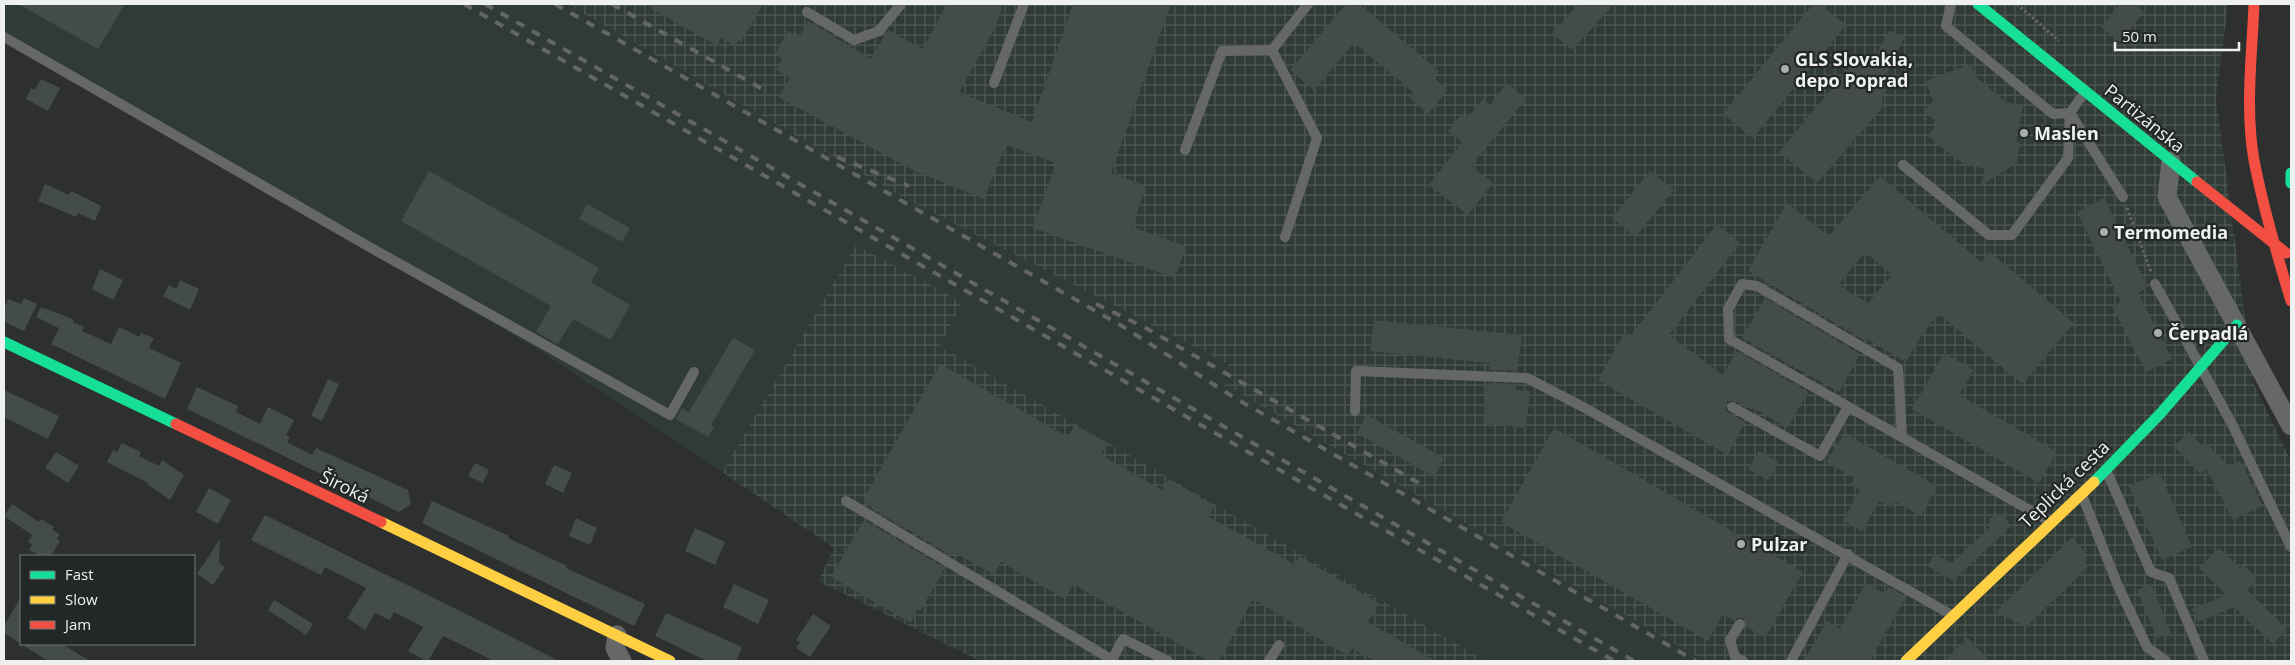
<svg xmlns="http://www.w3.org/2000/svg" width="2295" height="665" font-family="'Open Sans',sans-serif">
  <style>
    .built { fill: #313b36 }
    .industrial { fill: url(#industrial-grid) }
    .building { fill: #444c48; fill-rule: evenodd }
    .lines { fill: none; stroke-linecap: round; stroke-linejoin: round }
    .path { stroke: #646665; stroke-width: 3; stroke-dasharray: 2.5 2.5; stroke-linecap: butt }
    .lane { stroke: #666867; stroke-width: 10 }
    .street { stroke: #666867; stroke-width: 19 }
    .fast { stroke: #16e098; stroke-width: 11 }
    .slow { stroke: #ffcf43; stroke-width: 11 }
    .jam { stroke: #f24e42; stroke-width: 11 }
    .rail { stroke: #646665; stroke-width: 4; stroke-dasharray: 9 9; stroke-linecap: butt }
    .poi-dot { fill: #aaadab; stroke: #232725; stroke-width: 2 }
    .labels { text-anchor: middle; dominant-baseline: central; stroke-width: 4.5; stroke-linejoin: round; paint-order: stroke }
    .poi-label { font-size: 18px; font-weight: bold; fill: #eef1ef; stroke: #232725; text-anchor: start }
    .street-label { font-size: 18px; fill: #eef1ef; stroke: #232725 }
  </style>
  <defs>
    <pattern id="industrial-grid" width="8" height="8" patternUnits="userSpaceOnUse" patternTransform="scale(1.25)"><rect width="8" height="8" fill="#313b36"/><path d="M0 4h8M4 0v8" fill="none" stroke="#4f5853"/></pattern>
  </defs>
  <rect width="100%" height="100%" fill="#2d302e"/>
  <path class="built" d="M4,4H567L906,199L1228,364L1225,385L1705,661H1487L940,346L856,245L722,472L537,349L4,40Z"/>
  <g class="industrial">
    <path d="M567,4H2228L2216,98L2254,384L2291,461V661H1705L1225,385L1228,364L906,199Z"/>
    <path d="M856,245L962,302L940,346L1487,661H980L818,581L834,548L722,472Z"/>
  </g>
  <g class="building">
    <path d="M18,4H125L98,49Z"/>
    <path d="M644,4H763L741,42L738,40L735,46L721,38L717,46Z"/>
    <path d="M947,4H1003L995,28L959,92L1032,122L1073,4H1171L1111,173L1146,186L1132,227L1186,246L1175,278L1033,228L1056,163L1006,145L984,199L915,171L778,97L790,78L776,70L782,59L775,54L788,31L799,37L808,21L871,59L888,30L923,49Z"/>
    <path d="M1346,4H1359L1439,71L1434,78L1448,90L1428,114L1409,97L1413,92L1354,43L1314,90L1290,70Z"/>
    <path d="M1579,4H1614L1572,50L1552,33Z"/>
    <path d="M1813,4H1820L1846,25L1753,138L1723,114Z"/>
    <path d="M2120,4H2134L2144,12L2120,42L2101,27Z"/>
    <path d="M1889,31L1905,36L1886,76L1881,109L1817,183L1779,152L1858,57L1870,66Z"/>
    <path d="M1971,64L1976,77L2006,102L2023,105L2016,142H2020L2017,163L1980,186L1986,169L1963,164L1928,136L1937,123L1925,111L1933,100L1926,81Z"/>
    <path d="M41,79L60,88L48,111L26,99L31,88L35,90Z"/>
    <path d="M1507,83L1526,99L1471,166L1493,183L1468,215L1429,185L1462,142L1448,131L1461,115L1466,119L1483,99L1490,105Z"/>
    <path d="M429,171L599,268L591,282L630,305L611,340L573,319L558,344L536,332L551,306L401,221Z"/>
    <path d="M1650,171L1674,190L1635,237L1612,218Z"/>
    <path d="M1880,176L1981,262L1990,252L2074,323L2022,384L1939,314L1922,334L1906,362L1868,340L1867,342L1748,271L1787,203L1829,236ZM1865,252L1892,275L1868,303L1838,285Z"/>
    <path d="M45,184L69,195L71,191L101,206L95,221L78,213L76,217L38,201Z"/>
    <path d="M2104,198L2148,287L2138,293L2172,359L2146,372L2112,306L2121,302L2077,212Z"/>
    <path d="M587,204L630,228L622,242L579,219Z"/>
    <path d="M1717,224L1740,243L1669,335L1723,375L1737,351L1808,392L1788,428L1753,408L1752,410L1735,401H1728L1725,407L1726,411L1745,422L1728,455L1598,380L1624,334L1630,337Z"/>
    <path d="M100,269L123,280L113,300L92,289Z"/>
    <path d="M180,280L199,289L190,310L163,296L169,285L176,289Z"/>
    <path d="M24,298L37,304L24,331L4,322V309L8,299L21,304Z"/>
    <path d="M1765,298L1860,354L1839,392L1742,338Z"/>
    <path d="M41,307L73,319V322L84,327L82,331L111,344L119,327L140,337L141,333L154,338L149,348L181,363L165,399L51,344L59,328L36,317Z"/>
    <path d="M1374,320L1522,335L1517,371L1489,370L1490,363L1370,351Z"/>
    <path d="M733,338L755,350L711,425L714,427L708,437L676,419L682,408L689,412Z"/>
    <path d="M1944,353L1974,370L1959,395L2057,452L2039,483L1912,409Z"/>
    <path d="M940,364L1068,437L1075,425L1108,443L1101,455L1162,490L1169,479L1215,506L1209,517L1294,564L1299,556L1379,603L1368,622L1435,661H1374L1352,648L1348,656L1253,599L1219,661H1209L1073,584L1065,599L1001,562L994,575L954,552L952,556L871,508L872,506L863,500Z"/>
    <path d="M328,379L339,384L322,421L311,416Z"/>
    <path d="M1487,383L1516,384L1515,390L1530,391L1526,428L1483,423Z"/>
    <path d="M197,387L238,406L236,412L260,424L268,407L294,420L286,435L290,437L287,442L312,455L316,448L408,490L411,504L399,512L187,409Z"/>
    <path d="M4,390L59,416L48,439L4,417Z"/>
    <path d="M1367,415L1444,458L1434,477L1357,433Z"/>
    <path d="M1554,428L1803,572L1765,638L1746,627V621L1743,618H1737L1734,621L1723,614L1708,641L1501,522Z"/>
    <path d="M2189,432L2201,445L2205,442L2229,466L2240,461L2263,506L2233,520L2206,468L2200,474L2174,446Z"/>
    <path d="M1848,435L1937,486L1921,516L1894,501L1890,507L1879,501L1862,531L1843,520L1860,490L1851,485L1854,478L1826,462L1843,436L1846,438Z"/>
    <path d="M122,443L141,452L139,456L159,466L162,460L184,475L170,500L147,484L148,483L107,462L113,450L117,452Z"/>
    <path d="M1759,451L1778,462L1768,480L1748,469Z"/>
    <path d="M56,452L79,466L68,483L45,468Z"/>
    <path d="M475,463L489,470L483,483L468,476Z"/>
    <path d="M554,465L572,473L563,493L545,484Z"/>
    <path d="M2160,473L2192,547L2162,560L2129,486Z"/>
    <path d="M209,488L231,500L218,524L196,512Z"/>
    <path d="M432,501L509,536L508,538L567,566L566,568L645,604L634,626L422,523Z"/>
    <path d="M12,504L39,522L41,519L54,527L52,530L60,534L57,539L60,541L51,556H41L29,550L32,544L28,542L32,535L4,516Z"/>
    <path d="M1996,514L2005,515L2010,527L1953,581L1928,566L1934,554L1952,563L1990,527L1989,520Z"/>
    <path d="M265,515L462,612L559,661H494L443,636L428,661H426L408,651L423,627L394,612L390,620L375,613L365,630L347,618L366,588L325,567L321,575L251,540Z"/>
    <path d="M576,518L597,528L590,545L569,536Z"/>
    <path d="M864,520L945,568L920,611L917,609L911,623L831,577Z"/>
    <path d="M695,528L725,542L715,565L685,551Z"/>
    <path d="M2072,537L2084,551L2087,568L2026,627L1996,612Z"/>
    <path d="M220,539L219,563L225,567L213,585L197,574Z"/>
    <path d="M2219,548L2240,568L2243,565L2257,578L2247,590L2287,629L2273,644L2234,607L2198,622L2192,609L2227,595L2199,568Z"/>
    <path d="M1866,583L1885,594L1889,587L1906,597L1870,661H1804L1827,621L1840,629Z"/>
    <path d="M734,584L769,600L758,624L723,607Z"/>
    <path d="M2151,584L2171,633L2157,638L2137,590Z"/>
    <path d="M21,597V644H62L90,661H48L4,633V626Z"/>
    <path d="M274,600L313,624L306,635L268,610Z"/>
    <path d="M666,613L742,647L736,661H707L655,636Z"/>
    <path d="M813,614L831,626L810,657L796,648L800,642L796,640Z"/>
    <path d="M1968,638L1990,661H1944Z"/>
  </g>
  <g class="lines">
    <g class="path">
      <path d="M2017,4L2059,41"/>
      <path d="M2127,208L2151,272"/>
    </g>
    <g class="lane">
      <path d="M1951,4L1946,26L2053,114L2070,113L2123,197"/>
      <path d="M807,12L854,40L879,31L901,4"/>
      <path d="M4,37L373,249L670,415L694,372"/>
      <path d="M994,83L1024,4"/>
      <path d="M1185,150L1222,51L1272,50"/>
      <path d="M1903,165L1989,235H2012L2068,158L2070,113L2084,93"/>
      <path d="M1285,237L1317,138L1272,50L1308,4"/>
      <path d="M2155,284L2232,424L2291,547"/>
      <path d="M1732,407L1820,456L1848,407"/>
      <path d="M1355,411L1356,371L1527,378L1585,408L1952,615"/>
      <path d="M1902,436L1898,368L1757,286L1742,284L1728,309L1729,339L2049,521"/>
      <path d="M2107,472L2151,572L2169,578L2204,661"/>
      <path d="M2082,495L2118,586L2147,647L2166,661"/>
      <path d="M846,501L1114,661"/>
      <path d="M1740,624L1730,640L1735,657L1743,661"/>
      <path d="M1112,660L1123,639L1168,661"/>
      <path d="M1269,661L1279,645"/>
      <path d="M1791,661L1848,554"/>
    </g>
    <g class="street">
      <path d="M2171,161L2167,197L2291,426"/>
      <path d="M617,635L615,648L622,661"/>
    </g>
    <g class="fast">
      <path d="M1978,4L2197,182"/>
      <path d="M2291,173V183"/>
      <path d="M4,342L176,424"/>
      <path d="M2094,482L2160,414L2237,325"/>
    </g>
    <g class="slow">
      <path d="M381,522L670,661"/>
      <path d="M1906,661L2094,482"/>
    </g>
    <g class="jam">
      <path d="M2254,4C2252,55 2245,110 2254,160C2263,208 2277,255 2291,301"/>
      <path d="M2197,182L2286,253"/>
      <path d="M176,424L381,522"/>
    </g>
    <g class="rail">
      <path d="M464,4L1614,661"/>
      <path d="M485,4L1634,661"/>
      <path d="M555,4L1122,326L1235,398L1696,661"/>
      <path d="M612,4L764,90"/>
      <path d="M837,157L909,186"/>
      <path d="M1096,304L1144,327L1426,487"/>
    </g>
  </g>
  <g class="poi-dot">
    <circle cx="1785" cy="69" r="5"/>
    <circle cx="2024" cy="133" r="5"/>
    <circle cx="2104" cy="232" r="5"/>
    <circle cx="2158" cy="333" r="5"/>
    <circle cx="1741" cy="544" r="5"/>
  </g>
  <g class="labels">
    <g class="poi-label">
      <text x="1795" y="59">GLS Slovakia,<tspan x="1795" dy="21">depo Poprad</tspan></text>
      <text x="2034" y="133">Maslen</text>
      <text x="2114" y="232">Termomedia</text>
      <text x="2168" y="333">Čerpadlá</text>
      <text x="1751" y="544">Pulzar</text>
    </g>
    <g class="street-label">
      <text transform="translate(2145 118) rotate(39)">Partizánska</text>
      <text transform="translate(2064 484) rotate(-44)">Teplická cesta</text>
      <text transform="translate(345 486) rotate(26)">Široká</text>
    </g>
  </g>
  <rect width="2295" height="665" fill="none" stroke="#eef1ef" stroke-width="10"/>
  <rect x="20" y="555" width="175" height="90" fill="#232725" stroke="#747876"/>
  <rect x="30" y="571" width="25" height="8" fill="#16e098" stroke="#747876"/>
  <text x="65" y="580" font-size="15" fill="#eef1ef">Fast</text>
  <rect x="30" y="596" width="25" height="8" fill="#ffcf43" stroke="#747876"/>
  <text x="65" y="605" font-size="15" fill="#eef1ef">Slow</text>
  <rect x="30" y="621" width="25" height="8" fill="#f24e42" stroke="#747876"/>
  <text x="65" y="630" font-size="15" fill="#eef1ef">Jam</text>
  <path d="M2115 42v8h124v-8" fill="none" stroke="#eef1ef" stroke-width="2.5"/>
  <text x="2122" y="42" font-size="15" fill="#eef1ef" stroke="#232725" stroke-width="4" paint-order="stroke">50 m</text>
</svg>
